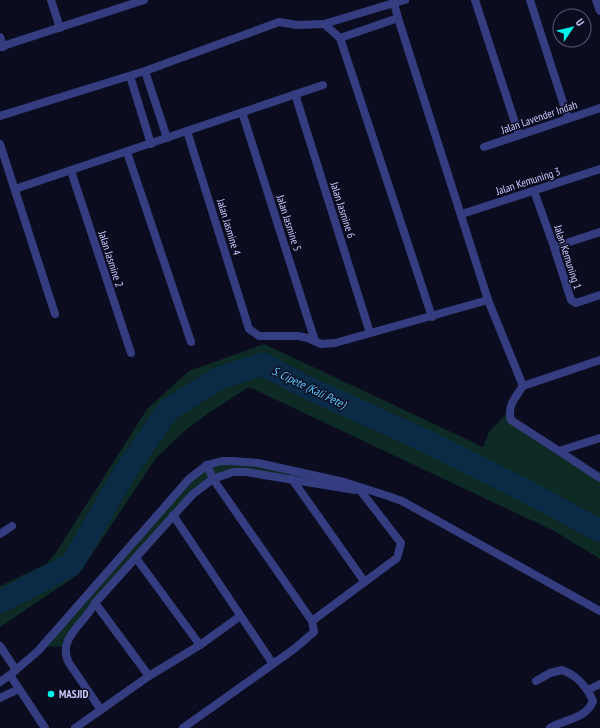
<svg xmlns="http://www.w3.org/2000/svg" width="600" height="728" font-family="'PT Sans Narrow',sans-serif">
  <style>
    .green { fill: #0e2a25; fill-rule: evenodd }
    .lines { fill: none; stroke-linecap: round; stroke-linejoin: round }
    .river { stroke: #0a2a45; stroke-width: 23 }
    .street { stroke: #353d81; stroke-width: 8 }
    .poi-dot { fill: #00f5ea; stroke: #0c0c20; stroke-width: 1.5 }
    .labels { text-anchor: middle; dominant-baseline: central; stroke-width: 3; stroke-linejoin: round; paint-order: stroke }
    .street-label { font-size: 11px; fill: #caccff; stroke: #0c0c20 }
    .poi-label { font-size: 11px; font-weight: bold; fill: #caccff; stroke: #0c0c20; text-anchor: start }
    .water-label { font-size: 12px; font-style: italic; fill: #58caff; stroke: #0c0c20 }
  </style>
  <rect width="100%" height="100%" fill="#0c0c20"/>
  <g class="green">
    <path d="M264,344L483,447L489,432L509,411L511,420L600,477V559L556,532L249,387L207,414L181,434L156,458L79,574L0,627V586L46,564L55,554L147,409L189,371ZM273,369L382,421V422L304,386Z"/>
    <path d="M231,461L344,482L233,472L193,494L136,558L65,647L42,646L207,465Z"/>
  </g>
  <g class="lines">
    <path class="river" d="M0,602L72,564L125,472L168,410L219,378L263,364L304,386L428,442L534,495L600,531"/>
    <g class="street">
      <path d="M51,0L60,28"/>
      <path d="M405,0L394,3L398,18L488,300L523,386L600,360"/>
      <path d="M475,0L519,135"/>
      <path d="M530,0L568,118"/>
      <path d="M596,0L600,11"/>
      <path d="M394,3L324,24L340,38L398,18"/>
      <path d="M0,37L3,47"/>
      <path d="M340,38L432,317"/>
      <path d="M0,47L144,0"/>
      <path d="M145,71L167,138"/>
      <path d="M130,76L151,144"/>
      <path d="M295,94L370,333"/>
      <path d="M242,112L315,341"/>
      <path d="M0,116L145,71L279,22L297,25L324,24"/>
      <path d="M187,131L249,329L259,336H298L308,338L321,344L335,343L488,300"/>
      <path d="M0,144L55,314"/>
      <path d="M484,147L600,108"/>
      <path d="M127,152L191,342"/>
      <path d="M71,171L131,353"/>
      <path d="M15,189L323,85"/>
      <path d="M534,191L554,247L571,300L576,303L600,295"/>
      <path d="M462,214L600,169"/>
      <path d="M554,247L600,232"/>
      <path d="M523,386C515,398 507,406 511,420L559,451L600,438"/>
      <path d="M559,451L600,478"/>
      <path d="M207,465L213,479L312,621"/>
      <path d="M292,479L364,581"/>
      <path d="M173,515L273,664"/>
      <path d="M0,534L12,526"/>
      <path d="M136,558L200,645"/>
      <path d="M95,603L149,676"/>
      <path d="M0,646L16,670"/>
      <path d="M10,675L45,728"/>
      <path d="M536,681L550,673L562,670C576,675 587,687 593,701C586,719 565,719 550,728"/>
      <path d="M0,682L10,675L38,651L189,479L207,465L222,461H231L258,463L344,482L388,496L402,501L600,611"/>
      <path d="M588,690L600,684"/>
      <path d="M0,698L19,689"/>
      <path d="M101,710L69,663C56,639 85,623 95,603L193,494L213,479L233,472H246L355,490"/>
      <path d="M75,728L149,676L200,645L239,617"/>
      <path d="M183,728L294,649L314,632L312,621L397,558L401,543L360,490L361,488"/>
    </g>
  </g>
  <circle class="poi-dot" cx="51" cy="694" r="4"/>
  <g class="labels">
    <g class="street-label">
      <text transform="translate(539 117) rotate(-19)">Jalan Lavender Indah</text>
      <text transform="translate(528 181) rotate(-18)">Jalan Kemuning 3</text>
      <text transform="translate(343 210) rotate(72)">Jalan Jasmine 6</text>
      <text transform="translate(289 223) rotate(72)">Jalan Jasmine 5</text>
      <text transform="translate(229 227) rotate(73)">Jalan Jasmine 4</text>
      <text transform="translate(568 257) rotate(72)">Jalan Kemuning 1</text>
      <text transform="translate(111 259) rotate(72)">Jalan Jasmine 2</text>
    </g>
    <g class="poi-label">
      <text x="59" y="694">MASJID</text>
    </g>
    <g class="water-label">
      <text transform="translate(309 387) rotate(26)">S. Cipete (Kali Pete)</text>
    </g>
  </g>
  <g transform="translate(572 28) rotate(55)"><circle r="19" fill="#0c0c20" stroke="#585979"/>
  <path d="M0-3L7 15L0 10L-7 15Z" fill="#00f5ea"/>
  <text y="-6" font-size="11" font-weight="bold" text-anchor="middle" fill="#caccff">U</text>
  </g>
</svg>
